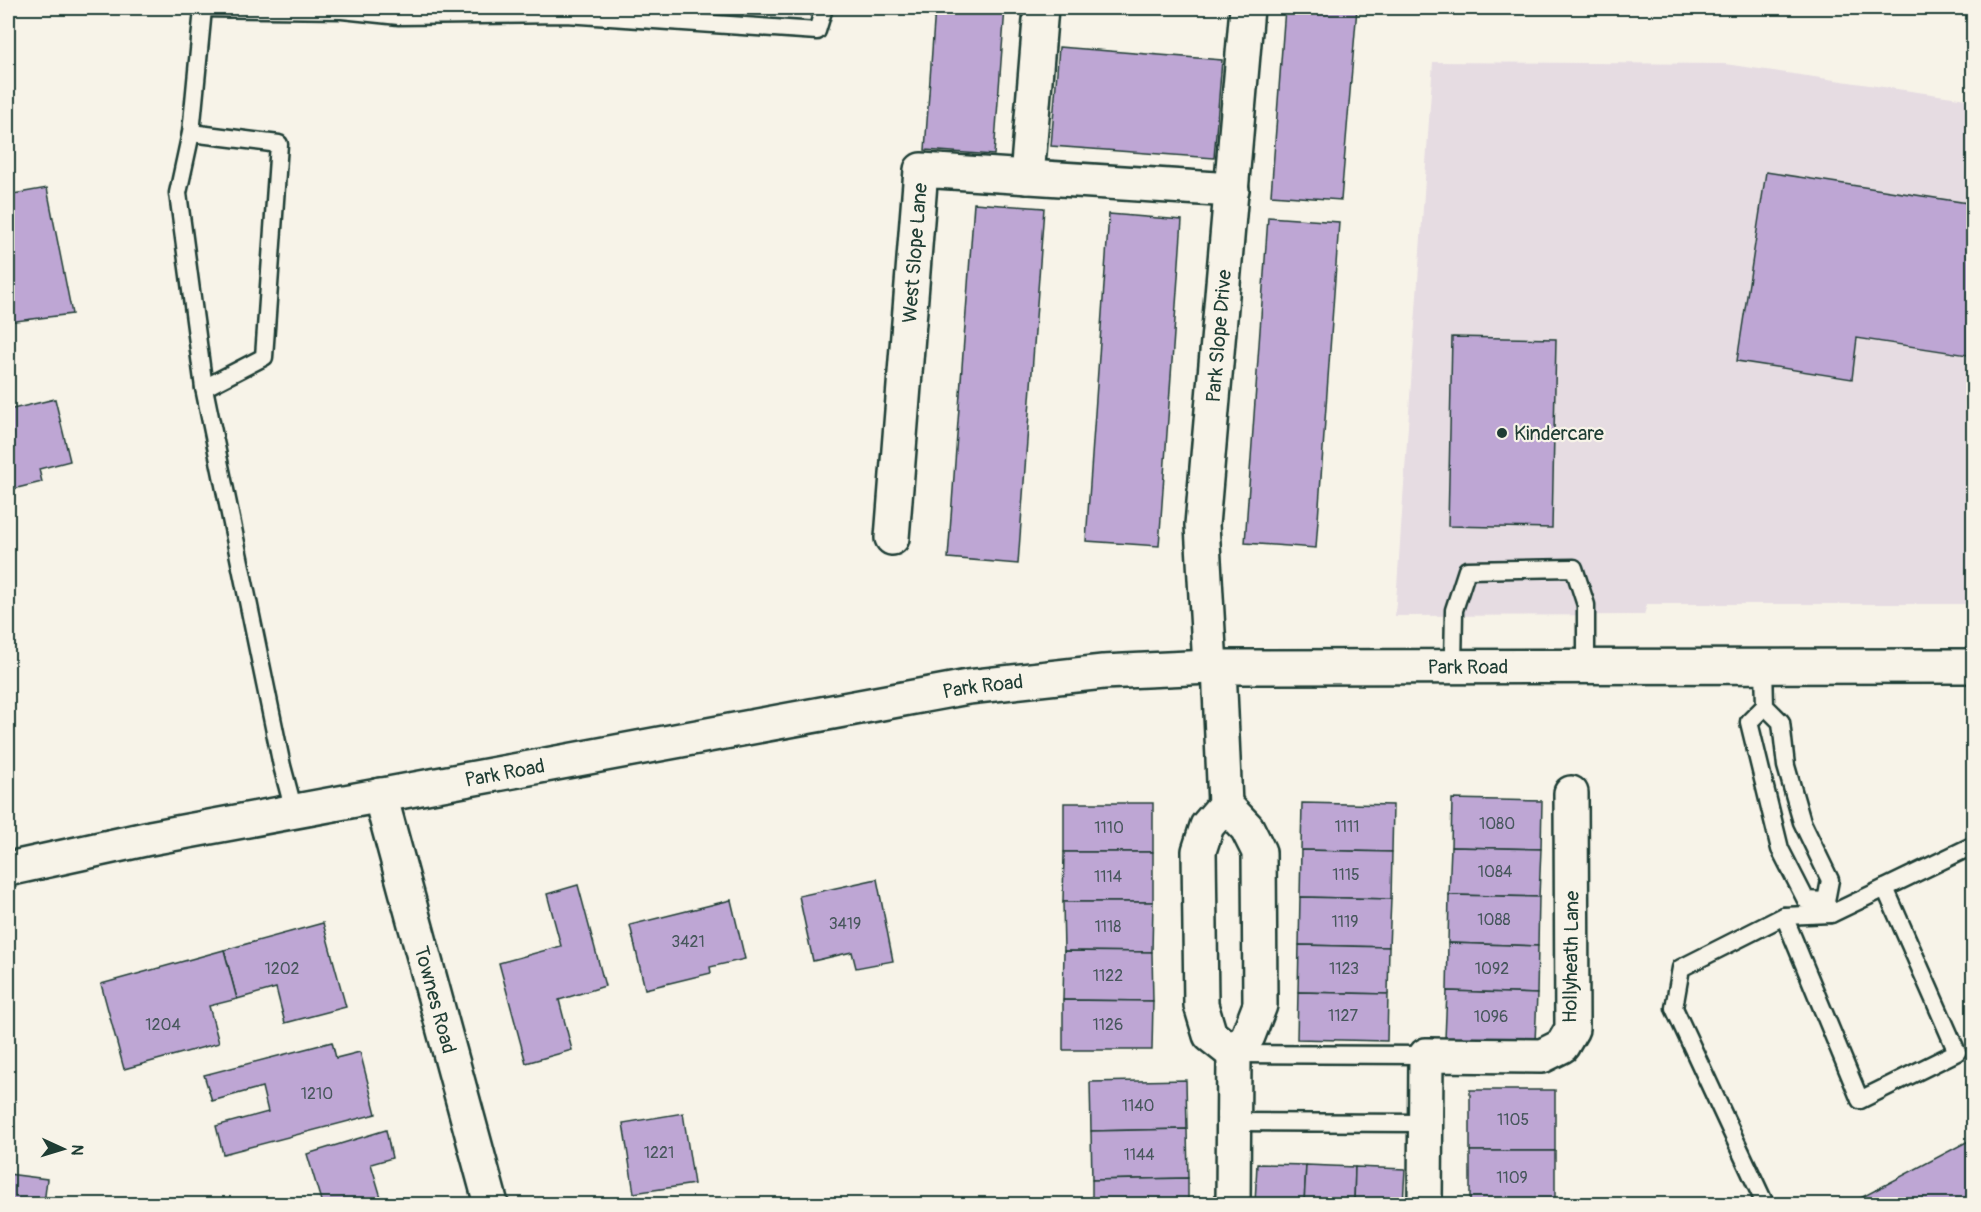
<svg xmlns="http://www.w3.org/2000/svg" width="1981" height="1212" font-family="Pangolin,sans-serif">
  <style>
    .built { fill: #e6dce2 }
    .building { fill: #bea6d4; stroke: #1f3d34; stroke-width: 1.5 }
    .lines { fill: none; stroke-linecap: round; stroke-linejoin: round }
    .service-casing { stroke: #1f3d34; stroke-width: 21 }
    .minor-casing { stroke: #1f3d34; stroke-width: 38 }
    .secondary-casing { stroke: #1f3d34; stroke-width: 38 }
    .service { stroke: #f7f3e8; stroke-width: 16 }
    .minor { stroke: #f7f3e8; stroke-width: 33 }
    .secondary { stroke: #f7f3e8; stroke-width: 33 }
    .poi-dot { fill: #1f3d34; stroke: #f7f3e8; stroke-width: 2 }
    .labels { text-anchor: middle; dominant-baseline: central; stroke-width: 4.5; stroke-linejoin: round; paint-order: stroke }
    .number-label { font-size: 16px; fill: #47575c }
    .street-label { font-size: 20px; fill: #1f3d34; stroke: #f7f3e8 }
    .poi-label { font-size: 20px; fill: #1f3d34; stroke: #f7f3e8; text-anchor: start }
  </style>
  <rect width="100%" height="100%" fill="#f7f3e8"/>
  <filter id="ink" filterUnits="userSpaceOnUse"><feTurbulence type="fractalNoise" baseFrequency=".0167" numOctaves="2"/><feDisplacementMap in="SourceGraphic" scale="12" xChannelSelector="R" yChannelSelector="G"/><feConvolveMatrix kernelMatrix="1 2 1 2 8 2 1 2 1" color-interpolation-filters="sRGB"/></filter>
  <g filter="url(#ink)">
    <path class="built" d="M1433,62L1725,64L1973,100V604H1647L1644,615L1395,616Z"/>
    <g class="building">
      <path d="M935,8H1005L994,155L925,150Z"/>
      <path d="M1285,8H1357L1341,200L1271,195Z"/>
      <path d="M1059,47L1222,60L1214,158L1051,146Z"/>
      <path d="M1766,172L1974,204V356L1857,338L1852,379L1737,361Z"/>
      <path d="M47,188L72,314L8,322V195Z"/>
      <path d="M974,203L1044,208L1018,564L948,558Z"/>
      <path d="M1109,214L1182,220L1159,546L1086,541Z"/>
      <path d="M1268,217L1339,222L1316,548L1245,543Z"/>
      <path d="M1452,337L1556,339L1552,528L1448,526Z"/>
      <path d="M55,399L70,461L39,469L42,482L13,489L8,474V410Z"/>
      <path d="M1452,799L1542,801L1541,849L1451,847Z"/>
      <rect x="1064" y="803" width="89" height="49"/>
      <path d="M1302,803L1393,805L1392,852L1301,850Z"/>
      <path d="M1451,847L1541,849L1539,897L1449,895Z"/>
      <path d="M1301,850L1392,852L1391,899L1300,897Z"/>
      <path d="M1064,852H1153V902H1063Z"/>
      <path d="M877,879L893,961L856,968L852,952L813,961L799,896Z"/>
      <path d="M578,885L605,986L559,1000L572,1050L526,1063L499,963L561,946L547,894Z"/>
      <path d="M1449,895L1539,897L1538,946L1448,943Z"/>
      <path d="M1300,897L1391,899L1389,947L1299,945Z"/>
      <path d="M731,900L745,959L710,967L711,973L645,989L630,925Z"/>
      <path d="M1063,902H1153L1152,952L1064,951Z"/>
      <path d="M323,923L346,1007L285,1023L276,988L237,999L224,950Z"/>
      <path d="M1448,943L1538,946L1537,994L1447,991Z"/>
      <path d="M1299,945L1389,947L1388,994L1298,992Z"/>
      <path d="M224,950L237,999L209,1006L219,1043L124,1069L101,984Z"/>
      <path d="M1064,951L1152,952L1153,1001L1063,1000Z"/>
      <path d="M1447,991L1537,994L1535,1042L1445,1039Z"/>
      <path d="M1298,992L1388,994L1387,1041L1297,1039Z"/>
      <path d="M1063,1000L1153,1001L1152,1050H1063Z"/>
      <path d="M332,1042L336,1058L360,1052L376,1114L223,1154L216,1126L268,1112L262,1087L212,1101L204,1075Z"/>
      <path d="M1186,1080L1187,1129L1091,1131L1090,1082Z"/>
      <rect x="1470" y="1090" width="85" height="61"/>
      <path d="M683,1113L694,1184L634,1193L623,1123Z"/>
      <path d="M1187,1129L1188,1178L1092,1180L1091,1131Z"/>
      <path d="M386,1130L392,1158L371,1164L383,1204H322L307,1154Z"/>
      <path d="M1974,1138V1204H1854L1853,1202Z"/>
      <rect x="1470" y="1151" width="85" height="53"/>
      <path d="M1257,1164L1306,1165L1304,1204H1255Z"/>
      <path d="M1306,1165L1355,1167L1354,1204H1304Z"/>
      <path d="M1355,1167L1405,1169L1403,1204H1354Z"/>
      <path d="M8,1174L47,1179L44,1204H8Z"/>
      <path d="M1188,1178V1204H1092V1180Z"/>
    </g>
    <g class="lines">
      <defs>
        <g id="service">
          <path d="M199,8L342,10L399,16L566,14L817,31L824,8"/>
          <path d="M203,9L191,133L178,193L204,388L282,766L294,811"/>
          <path d="M191,133L279,144L264,357L204,388"/>
          <path d="M1453,666L1454,610L1467,570L1574,568L1586,605V666"/>
          <path d="M1764,667L1765,706L1781,722L1786,766L1802,822L1830,880L1826,901L1806,900L1780,849L1749,722L1765,706"/>
          <path d="M1885,888L1974,845"/>
          <path d="M1784,916L1860,1100L1957,1052L1885,888L1831,914L1826,901"/>
          <path d="M1234,1054L1426,1055"/>
          <path d="M1232,1122L1425,1123"/>
          <path d="M1765,1204L1674,1008L1681,968L1784,916L1831,914"/>
        </g>
        <g id="minor">
          <path d="M1027,177L1041,8"/>
          <path id="s1" d="M892,538L921,170L1232,190"/>
          <path id="s2" d="M1210,667L1202,525L1247,8"/>
          <path d="M1219,667L1225,805L1207,826L1199,851L1201,1005L1210,1035L1234,1054"/>
          <path id="s3" d="M380,795L491,1204"/>
          <path d="M1225,805L1247,828L1259,852L1260,1005L1248,1036L1234,1054"/>
          <path d="M1233,1204L1234,1054"/>
          <path d="M1425,1204L1426,1055L1542,1056L1562,1046L1572,1029L1571,793"/>
        </g>
        <g id="secondary">
          <path id="s4" d="M8,869L150,838L968,687L1103,672L1210,667L1974,666"/>
        </g>
      </defs>
      <use href="#service" class="service-casing"/>
      <use href="#minor" class="minor-casing"/>
      <use href="#secondary" class="secondary-casing"/>
      <use href="#service" class="service"/>
      <use href="#minor" class="minor"/>
      <use href="#secondary" class="secondary"/>
    </g>
  </g>
  <circle class="poi-dot" cx="1502" cy="433" r="6"/>
  <g class="labels">
    <g class="number-label">
      <text x="1497" y="824">1080</text>
      <text x="1347" y="827">1111</text>
      <text x="1109" y="828">1110</text>
      <text x="1495" y="872">1084</text>
      <text x="1346" y="875">1115</text>
      <text x="1108" y="877">1114</text>
      <text x="1494" y="920">1088</text>
      <text x="1345" y="922">1119</text>
      <text x="845" y="924">3419</text>
      <text x="1108" y="927">1118</text>
      <text x="688" y="942">3421</text>
      <text x="282" y="969">1202</text>
      <text x="1344" y="969">1123</text>
      <text x="1492" y="969">1092</text>
      <text x="1108" y="976">1122</text>
      <text x="1343" y="1016">1127</text>
      <text x="1491" y="1017">1096</text>
      <text x="163" y="1025">1204</text>
      <text x="1108" y="1025">1126</text>
      <text x="317" y="1094">1210</text>
      <text x="1138" y="1106">1140</text>
      <text x="1513" y="1120">1105</text>
      <text x="659" y="1153">1221</text>
      <text x="1139" y="1155">1144</text>
      <text x="1512" y="1178">1109</text>
    </g>
    <g class="street-label">
      <text stroke="none"><textPath href="#s1" startOffset="286">West Slope Lane</textPath></text>
      <text stroke="none"><textPath href="#s2" startOffset="332">Park Slope Drive</textPath></text>
      <text stroke="none"><textPath href="#s4" startOffset="1478">Park Road</textPath></text>
      <text stroke="none"><textPath href="#s4" startOffset="992">Park Road</textPath></text>
      <text stroke="none"><textPath href="#s4" startOffset="506">Park Road</textPath></text>
      <text transform="translate(1571 957) rotate(-89)">Hollyheath Lane</text>
      <text stroke="none"><textPath href="#s3" startOffset="212">Townes Road</textPath></text>
    </g>
    <g class="poi-label">
      <text x="1514" y="433">Kindercare</text>
    </g>
  </g>
  <rect width="1981" height="1212" fill="none" stroke="#f7f3e8" stroke-width="30"/>
  <rect x="15" y="15" width="1951" height="1182" fill="none" stroke="#1f3d34" stroke-width="2" filter="url(#ink)"/>
  <g transform="translate(63 1149) rotate(94)" stroke="#f7f3e8" stroke-width="4.5" paint-order="stroke">
  <path d="M0-4.5L10 22L0 15L-10 22Z" fill="#1f3d34"/>
  <text y="-9" font-size="16" font-weight="bold" text-anchor="middle" fill="#1f3d34">N</text>
  </g>
</svg>
